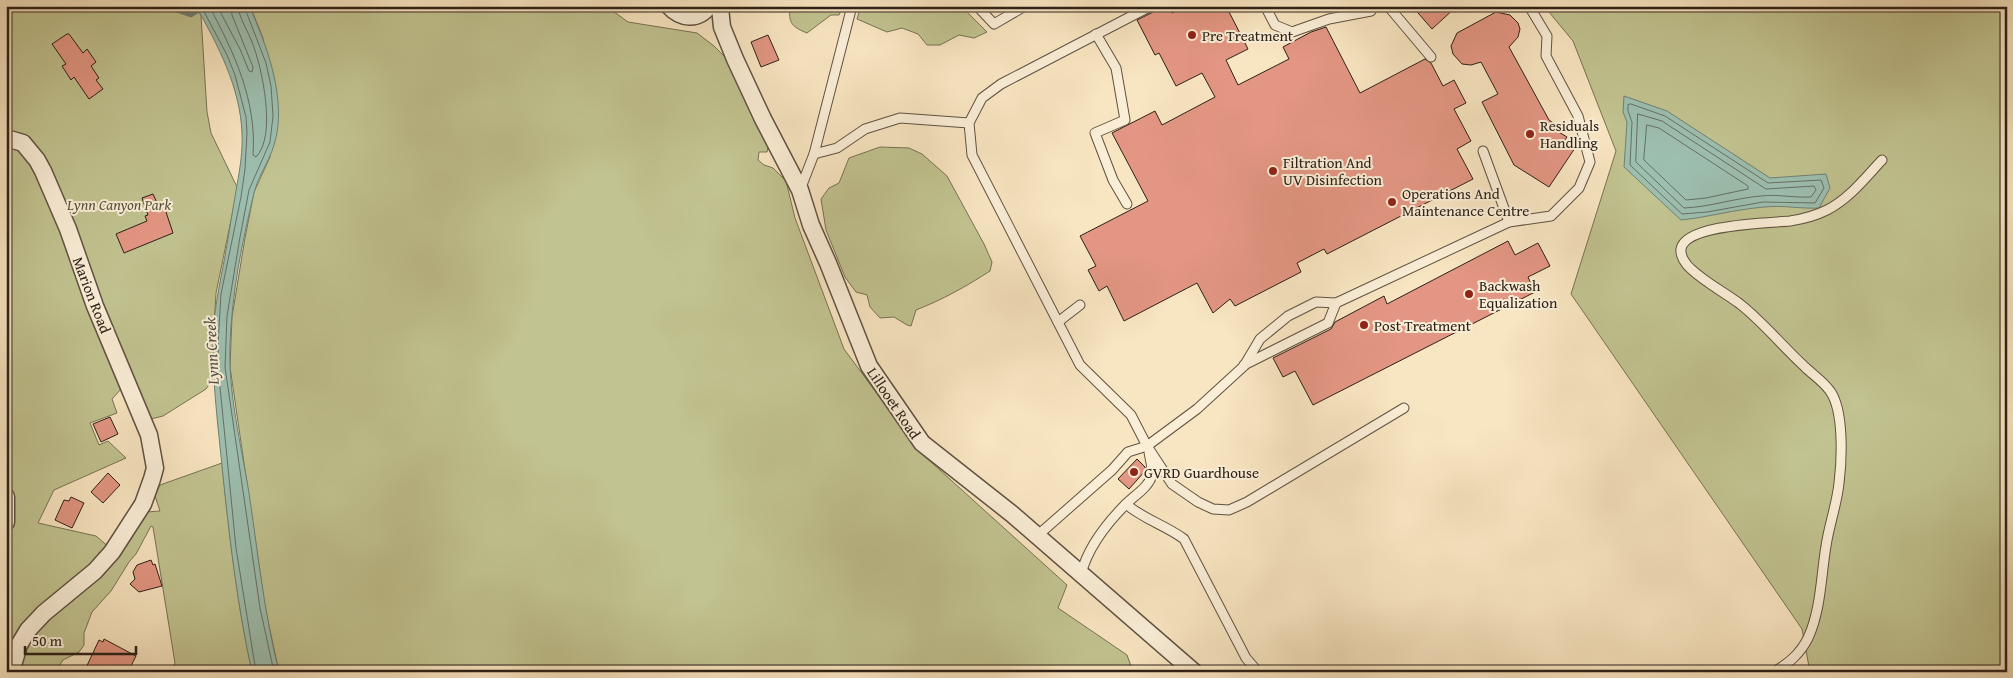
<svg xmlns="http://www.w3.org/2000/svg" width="2013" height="678" font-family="'Gentium Book Plus',serif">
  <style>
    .green { fill: #c1c390; stroke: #777254 }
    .water { fill: #9dbfb0; stroke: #708073 }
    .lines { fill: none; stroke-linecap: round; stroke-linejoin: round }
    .shore { stroke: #657064; stroke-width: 1 }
    .stream { stroke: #708073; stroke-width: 4.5 }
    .building { fill: #e39683; stroke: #2d2118 }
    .lane-casing { stroke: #605242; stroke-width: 11 }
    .street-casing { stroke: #605242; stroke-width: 19 }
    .lane { stroke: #faeed7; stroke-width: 9 }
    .street { stroke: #faeed7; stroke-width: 16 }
    .poi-dot { fill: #8f2418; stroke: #faeed7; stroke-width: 2 }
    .labels { text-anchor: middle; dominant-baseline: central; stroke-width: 4; stroke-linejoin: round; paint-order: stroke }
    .poi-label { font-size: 15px; fill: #2d2118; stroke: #faeed7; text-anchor: start }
    .park-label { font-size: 15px; font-style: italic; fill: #59523c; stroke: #faeed7 }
    .street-label { font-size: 15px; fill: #2d2118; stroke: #faeed7 }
    .water-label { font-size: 16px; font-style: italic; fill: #4f5046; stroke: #faeed7 }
  </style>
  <rect width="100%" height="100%" fill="#f8e5c1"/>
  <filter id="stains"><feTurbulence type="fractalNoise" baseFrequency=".004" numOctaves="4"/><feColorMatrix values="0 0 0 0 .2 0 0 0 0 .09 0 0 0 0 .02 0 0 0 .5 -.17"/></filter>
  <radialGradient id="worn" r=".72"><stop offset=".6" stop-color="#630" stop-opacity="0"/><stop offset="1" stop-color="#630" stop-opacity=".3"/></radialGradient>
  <g class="green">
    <path d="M6,6H196L201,16L207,112L211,133L237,187L236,196L216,293L213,345L214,377L206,389L163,416L151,419L121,389L112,399L117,413L90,423L99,445L108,441L126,458L54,490L38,523L96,536L117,554L146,512L160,511L155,496L160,485L222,463C229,533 237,603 252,672H171L175,663L153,527L151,526L136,554L129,562L111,591L92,612L84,633V645L79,652L63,660L55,672H6Z"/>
    <path d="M250,6H606L628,22L697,33L714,46L731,63L769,143L767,152H759L758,160L764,165L773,168L786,181L795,218L844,349L921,453L1067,585L1058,608L1127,655L1131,666L1129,672H279L265,607L230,367L232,317L245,238L254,192L270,157L263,38Z"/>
    <path d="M790,6H843L839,15H831L807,33C792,27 788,23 790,6Z"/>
    <path d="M861,6H961L987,32L974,38L959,35L940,45H927L918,34L902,28L887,32L857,19Z"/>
    <path d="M1544,6H2007V672H1810L1802,629L1571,294L1616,151L1573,41Z"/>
    <path d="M880,147L909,148L922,154L947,176L984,244L992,262L990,271C967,286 942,300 916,310L911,326L907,325L894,317L880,318L870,307L867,295L856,292L845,277L826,230L821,199L829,188L839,183L849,158Z"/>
  </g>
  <g class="water">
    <path d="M196,6H249C267,45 288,102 274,145C269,162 258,176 254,193C242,242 232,293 230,343C228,393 241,444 249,493C258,553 264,613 279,672H252C237,604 229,535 222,466C218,426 213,386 213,346C213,313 219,288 225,256C229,232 233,209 237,185C240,168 243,150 242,133C240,86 218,46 196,6Z"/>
    <path d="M1624,96L1667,111L1770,178L1826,174L1830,188L1819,208C1801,209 1783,205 1765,207C1737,209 1709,217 1681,220L1624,167L1627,122L1623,112Z"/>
  </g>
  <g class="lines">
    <g class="shore">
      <path d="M201,6L227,55L235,75L246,117L247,133L245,169L241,197L221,294L218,345L219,377L236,548L256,672"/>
      <path d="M209,6C234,52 257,101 253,155L256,157C277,136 262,67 252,42C248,31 239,18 238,6"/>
      <path d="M217,6L240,49L249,71L252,72L253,67L232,15L231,6"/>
      <path d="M244,6L266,63L271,86L273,116L270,142L249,190L240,237L227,316L225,367L260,608L274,672"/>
      <path d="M1631,104L1665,116L1768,183L1821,180L1824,188L1815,203L1763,202L1707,212L1682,214L1630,165L1632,122L1628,111V105Z"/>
      <path d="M1638,114L1662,121L1766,189L1814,186L1816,190L1811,197C1794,198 1778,194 1761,196C1735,198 1710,207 1684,208L1636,162Z"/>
      <path d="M1647,125L1659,128L1748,186V189L1706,198L1686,200L1644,160Z"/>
    </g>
    <path class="stream" d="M165,6L191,15L205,6"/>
  </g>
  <g class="building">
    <path d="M1165,6H1169L1172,13L1185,6H1226L1248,49L1226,60L1238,85L1289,59L1283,47L1311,32L1326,27L1360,93L1425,59L1431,63L1443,86L1454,80L1466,103L1454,109L1471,141L1457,149L1473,179L1327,254L1324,249L1297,263L1301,272L1235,306L1230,299L1213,313L1197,283L1124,321L1107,286L1099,291L1088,270L1096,266L1080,236L1148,201L1112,133L1155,111L1162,125L1215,97L1202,73L1176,86L1159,53L1155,55L1137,20Z"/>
    <path d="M1412,6H1457L1432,29Z"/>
    <path d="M1496,12L1510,15L1518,23L1520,29L1518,37L1509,47L1549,120L1559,127L1557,131L1567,137L1564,141L1575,148L1549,187L1514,165L1482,102L1498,94L1481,62L1471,65L1462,64L1453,54L1451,46L1457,33Z"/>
    <path d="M67,34H69L83,53L87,49L96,62L91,66L99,78L96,80L103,89L89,99L74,77L71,80L62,66L66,64L52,44Z"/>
    <path d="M768,35L779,60L761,67L751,42Z"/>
    <path d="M153,194L158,205L161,204L165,209L173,233L124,253L116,234L147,221L145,216L148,215L142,198Z"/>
    <path d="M1508,241L1515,255L1538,243L1550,266L1528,277L1535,292L1313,405L1295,371L1283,377L1273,358L1331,329L1335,322L1384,296L1387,304Z"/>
    <path d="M110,417L118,434L101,442L93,424Z"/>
    <path d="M1137,459L1145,467L1146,470L1129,489L1118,479Z"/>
    <path d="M108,473L120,485L103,503L91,492Z"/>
    <path d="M71,497L84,503L72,528L55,520L64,500L69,501Z"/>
    <path d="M151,560L153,565L155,564L162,586L139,592L130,584L135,579L133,572L137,565Z"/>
    <path d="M104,639L136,656L128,672H84L99,640L103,642Z"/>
  </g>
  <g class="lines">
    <defs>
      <g id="lane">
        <path d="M977,6L994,24L1025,6"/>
        <path d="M1151,6L1001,84L982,98L969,123L972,155L1080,365L1131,415L1147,446L1172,484L1198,502L1213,509L1229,510L1247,502L1404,408"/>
        <path d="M1265,6L1275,25L1292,32L1329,19L1371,11L1374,6"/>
        <path d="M1388,6L1431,57"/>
        <path d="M1096,34L1116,68L1125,120L1095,133L1113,180L1127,204"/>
        <path d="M1483,151L1509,222"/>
        <path d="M814,154L837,148L865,129L900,118L969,123"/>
        <path d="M800,190L814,154L852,6"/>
        <path d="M1058,322L1080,305"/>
        <path d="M1244,365L1328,323L1336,303"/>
        <path d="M1126,504C1143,519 1165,525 1184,539L1246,658L1258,672"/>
        <path d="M1037,536L1112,470L1128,452L1147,446L1197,409L1244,366L1260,339L1288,316L1316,302L1336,303L1509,222L1551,216L1579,188L1590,162L1578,116L1546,56L1547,36L1529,6"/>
        <path d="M1081,574C1088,547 1107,523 1126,504C1135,495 1149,487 1152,475C1153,469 1150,459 1149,452"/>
        <path d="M1774,672C1789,663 1800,654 1808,638C1821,610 1821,576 1826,546C1829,525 1837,504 1839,483C1842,459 1844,410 1830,391C1823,381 1813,375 1805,367C1783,347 1764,323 1740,304C1724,292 1706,283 1691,269C1686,265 1680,256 1681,249C1685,224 1770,223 1790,221C1803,219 1815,216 1827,210C1849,199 1865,178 1882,160"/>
      </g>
      <g id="street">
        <path d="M669,6C681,19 698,21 709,6"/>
        <path d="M717,6L720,8L722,27L735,59L763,119L800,190L811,225L828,263L869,366L922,443L1012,514L1194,672"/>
        <path d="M6,138L23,143L37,160L43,171L68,229L95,306L149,435L155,468L152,479L143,504L112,552L95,571L44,613L28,630L19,645L11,672"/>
        <path d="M6,497V522"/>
      </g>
    </defs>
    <use href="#lane" class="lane-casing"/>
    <use href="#street" class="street-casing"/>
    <use href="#lane" class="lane"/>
    <use href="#street" class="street"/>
  </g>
  <g class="poi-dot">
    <circle cx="1192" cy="35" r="5"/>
    <circle cx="1530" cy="134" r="5"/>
    <circle cx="1273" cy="171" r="5"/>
    <circle cx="1392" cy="202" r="5"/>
    <circle cx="1469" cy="294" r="5"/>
    <circle cx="1364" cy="325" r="5"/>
    <circle cx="1134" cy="472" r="5"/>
  </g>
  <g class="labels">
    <g class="poi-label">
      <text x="1202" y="35">Pre Treatment</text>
      <text x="1540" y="125">Residuals<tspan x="1540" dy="17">Handling</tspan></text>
      <text x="1283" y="162">Filtration And<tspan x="1283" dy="17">UV Disinfection</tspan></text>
      <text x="1402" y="193">Operations And<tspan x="1402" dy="17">Maintenance Centre</tspan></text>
      <text x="1479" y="285">Backwash<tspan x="1479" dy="17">Equalization</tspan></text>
      <text x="1374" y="325">Post Treatment</text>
      <text x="1144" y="472">GVRD Guardhouse</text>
    </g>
    <g class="park-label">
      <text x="119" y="204">Lynn Canyon Park</text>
    </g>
    <g class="street-label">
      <text transform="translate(92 295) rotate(69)">Marion Road</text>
      <text transform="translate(894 403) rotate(56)">Lillooet Road</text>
    </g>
    <g class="water-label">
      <text transform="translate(211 351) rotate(-93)">Lynn Creek</text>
    </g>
  </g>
  <rect width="2013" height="678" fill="none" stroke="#f8e5c1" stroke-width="25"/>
  <rect x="8" y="8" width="1998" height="663" fill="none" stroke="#2d2118" stroke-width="2.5"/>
  <rect x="12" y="12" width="1988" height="653" fill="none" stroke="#2d2118"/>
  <path d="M25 646v8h111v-8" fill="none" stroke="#2d2118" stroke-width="2.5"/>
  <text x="32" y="646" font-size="15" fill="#2d2118" stroke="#faeed7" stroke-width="4" paint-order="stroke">50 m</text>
  <rect width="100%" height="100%" filter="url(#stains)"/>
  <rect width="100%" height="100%" fill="url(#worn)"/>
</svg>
